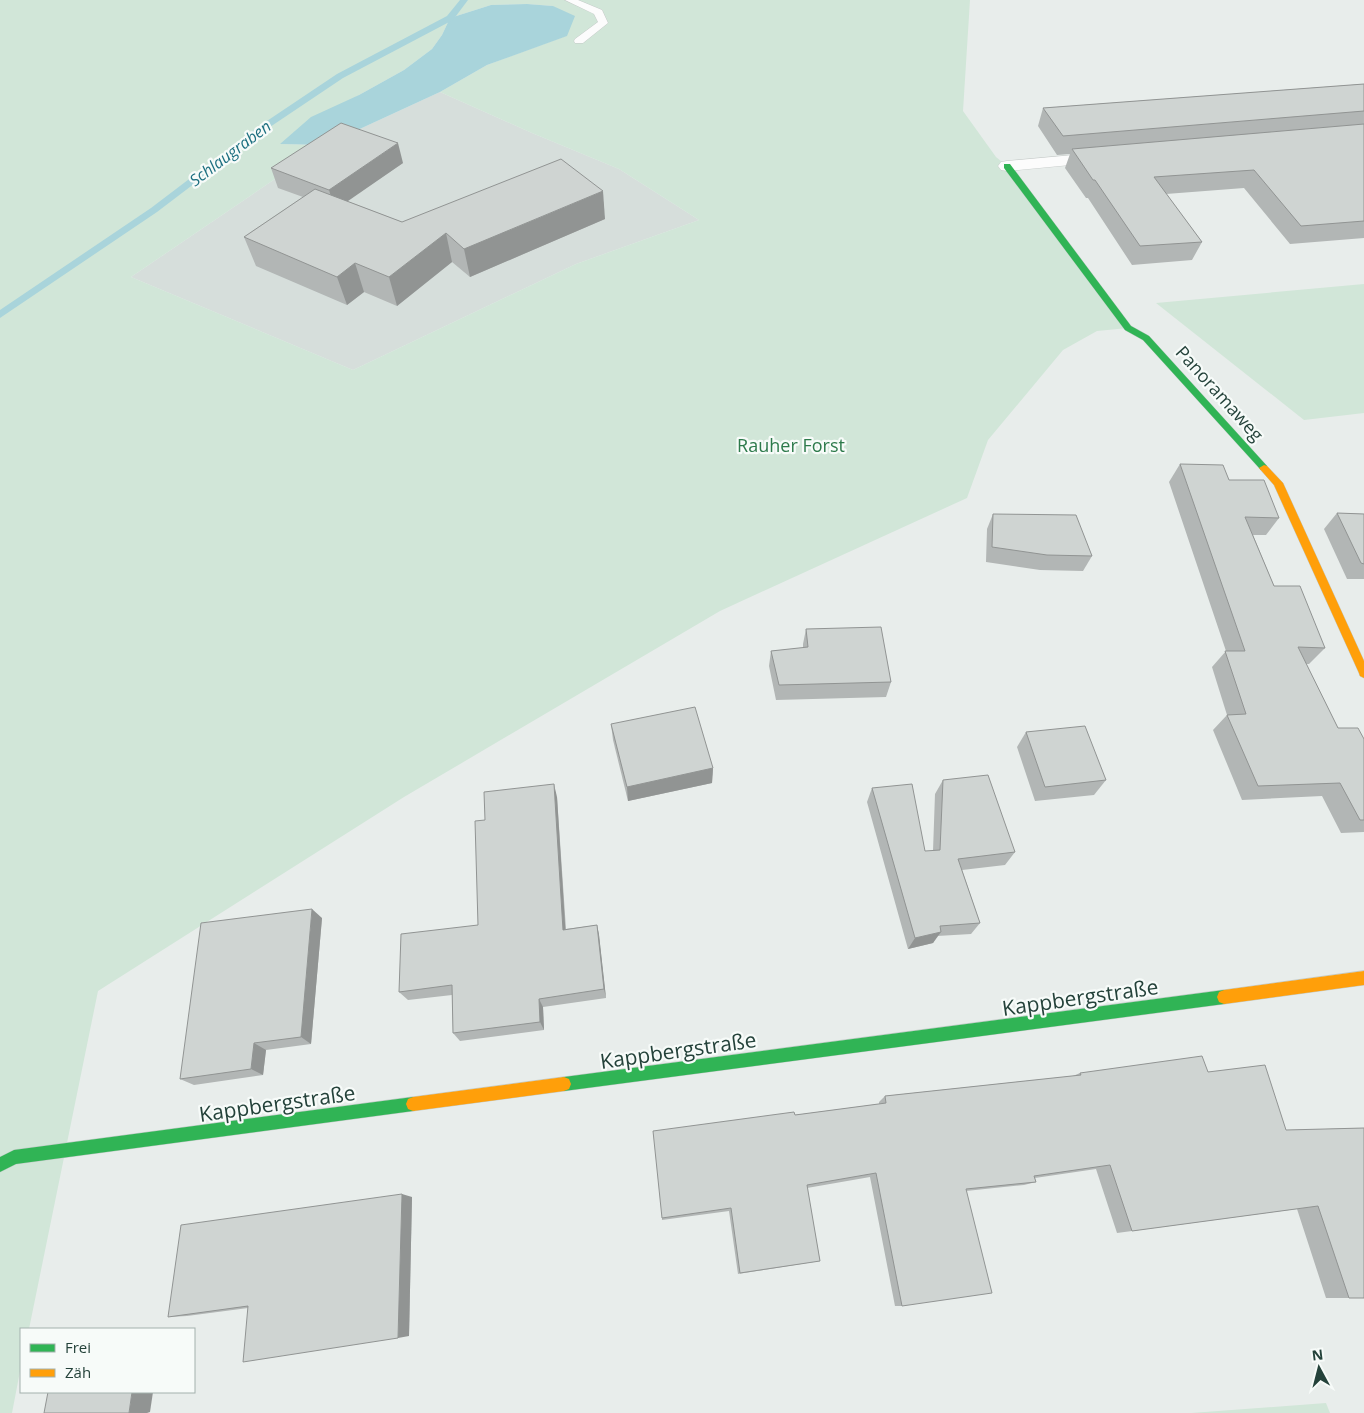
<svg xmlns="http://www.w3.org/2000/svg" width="1364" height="1413" font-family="'Open Sans',sans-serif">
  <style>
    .built { fill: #d6dedb }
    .green { fill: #d1e6d8; fill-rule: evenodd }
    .water { fill: #a9d4db }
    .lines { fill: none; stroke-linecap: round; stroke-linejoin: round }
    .stream { fill: #a9d4db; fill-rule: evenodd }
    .lane-casing { stroke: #c5cac8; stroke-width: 1 }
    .street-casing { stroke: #c5cac8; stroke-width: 1 }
    .fast-casing { stroke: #c3cbc8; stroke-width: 1 }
    .slow-casing { stroke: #c3cbc8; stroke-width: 1 }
    .lane { fill: #fcfcfc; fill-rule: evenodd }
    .street { fill: #fcfcfc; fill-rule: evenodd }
    .fast { fill: #30b455; fill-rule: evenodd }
    .slow { fill: #ff9f0a; fill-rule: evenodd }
    .wall { fill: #b2b6b5 }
    .shaded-wall { fill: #919493 }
    .building { fill: #cfd4d2; stroke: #919493 }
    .labels { text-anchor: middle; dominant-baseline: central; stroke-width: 4.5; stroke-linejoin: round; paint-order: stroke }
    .far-water-label { font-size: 16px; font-style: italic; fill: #1c6f80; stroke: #f7fbf9 }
    .street-label { font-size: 18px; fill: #24423a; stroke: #f7fbf9 }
    .park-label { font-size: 18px; fill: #2d7a4b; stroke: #f7fbf9 }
    .near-street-label { font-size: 21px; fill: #24423a; stroke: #f7fbf9 }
  </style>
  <rect width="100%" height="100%" fill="#e8edeb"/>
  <path class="built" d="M440,92L532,133L619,169L699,220L576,264L353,370L131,277L325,145Z"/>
  <g class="green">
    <path d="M0,0H970L963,111L996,157L1007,166L1128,328L1097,331L1063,350L988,440L967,498L720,611L404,797L98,991L29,1329H21V1366L12,1413H0ZM527,4L553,6L566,36L487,65L440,92L532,133L619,169L699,220L576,264L353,370L131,277L325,145L281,144L359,95L404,70L432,49L442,35L450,18L491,5Z"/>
    <path d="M1364,284V413L1304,420L1156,303Z"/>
    <path d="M1326,1403L1330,1413H1191Z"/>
  </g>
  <path class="water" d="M527,4L553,6L575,16L567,36L487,65L440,92L325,145L280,144L311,117L359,95L404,70L432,49L442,35L450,18L491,5Z"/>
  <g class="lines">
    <path class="stream" d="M460,0H468L453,20L343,78L261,133L157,212L0,318V310L151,208L255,129L337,74L447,16Z"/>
    <defs>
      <path id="lane" d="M565,0H578L602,10L608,23L583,43H575L574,41L575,39L598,22L594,14Z"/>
      <path id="street" d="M1106,152L1112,153L1115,157L1112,161L1007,171L1001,170L998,166L1001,162L1007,161Z"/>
      <g id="fast">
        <path d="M1004,164H1010L1131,326L1149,336L1267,466V470H1261L1143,340L1125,330L1004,168Z"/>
        <path d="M1224,990L1229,992L1231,997L1229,1002L1224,1004L564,1091L559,1089L557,1084L559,1079L564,1077Z"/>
        <path d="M413,1097L418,1099L420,1104L418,1109L413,1111L16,1164L0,1172V1157L14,1150Z"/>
      </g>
      <g id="slow">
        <path d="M1264,465L1267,466L1283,483L1364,661V678L1360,676L1359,673L1274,485L1259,468Z"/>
        <path d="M1364,971V985L1224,1004L1219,1002L1217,997L1219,992L1224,990Z"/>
        <path d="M564,1077L569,1079L571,1084L569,1089L564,1091L413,1111L408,1109L406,1104L408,1099L413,1097Z"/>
      </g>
    </defs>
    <use href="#lane" class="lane-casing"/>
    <use href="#street" class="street-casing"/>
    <use href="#fast" class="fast-casing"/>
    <use href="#slow" class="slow-casing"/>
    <use href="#lane" class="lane"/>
    <use href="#street" class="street"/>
    <use href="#fast" class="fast"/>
    <use href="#slow" class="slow"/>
  </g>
  <g class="wall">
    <path d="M1364,84V238L1290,244L1244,188L1166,194L1202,242L1192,260L1132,265L1088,198H1086L1065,168L1070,154L1057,155L1038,126L1043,108Z"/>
    <path d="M403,163L347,201L402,222L605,219L470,277L452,262L397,306L364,292L347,305L256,266L244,237L303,197L278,188L271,168Z"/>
    <path d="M1180,464L1279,518L1266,535H1253L1274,586L1325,648L1309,664H1306L1338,728L1364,739V832L1341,833L1322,796L1242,800L1213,730L1227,715L1212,667L1226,651L1169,482Z"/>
    <path d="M1337,513L1364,514V579H1347L1324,529Z"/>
    <path d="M993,514L1092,556L1083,571L1040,570L986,562L987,529Z"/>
    <path d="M806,629L891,682L886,697L776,700L769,666L771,651L803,648V644Z"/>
    <path d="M611,724L713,768L712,783L628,801L613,740Z"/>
    <path d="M1026,732L1106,780L1094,795L1035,801L1017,747Z"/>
    <path d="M943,780L1015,852L1005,865L962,870L980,923L971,934L937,936L933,943L908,949L867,802L872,788L925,851H933L935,794Z"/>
    <path d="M557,797L566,929L597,925L599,935L606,998L543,1007L544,1030L460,1041L453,1033L452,995L408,1000L399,992L478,925L485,820Z"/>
    <path d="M322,918L311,1044L266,1050L263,1075L194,1085L180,1079Z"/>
    <path d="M1208,1072L1286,1130L1364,1128L1349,1298H1326L1297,1209L1117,1233L1096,1169L1035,1178L1036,1182L1024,1185L966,1191L902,1306H895L870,1177L807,1188L820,1261L738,1274L729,1211L662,1220V1218L795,1115L879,1104V1102L885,1096L1073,1076L1080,1073Z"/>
    <path d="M412,1197L409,1336L248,1308L187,1316L168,1317Z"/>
  </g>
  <g class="shaded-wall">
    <path d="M398,143L403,163L335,210L329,190Z"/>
    <path d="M603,191L605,219L470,277L464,249Z"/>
    <path d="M446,233L452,262L397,306L389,277Z"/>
    <path d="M355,263L364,292L347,305L337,277Z"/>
    <path d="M713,768L712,783L628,801L627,787Z"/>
    <path d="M554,784L557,797L566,940L563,930Z"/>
    <path d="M312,909L322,918L311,1044L301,1037Z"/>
    <path d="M597,925L599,935L606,998L604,989Z"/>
    <path d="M941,932L933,943L908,949L915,938Z"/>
    <path d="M539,999L543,1007L544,1030L540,1022Z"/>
    <path d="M254,1043L266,1050L263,1075L251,1069Z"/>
    <path d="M402,1194L412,1197L409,1336L398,1338Z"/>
    <path d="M132,1392H153L150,1412L147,1413H129Z"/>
  </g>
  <g class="building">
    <path d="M1364,84V111L1063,136L1043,108Z"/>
    <path d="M341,123L398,143L329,190L271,168Z"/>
    <path d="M1364,124V221L1301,226L1254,170L1154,177L1202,242L1140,246L1095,180H1093L1072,149Z"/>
    <path d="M561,159L603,191L464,249L446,233L389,277L355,263L337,277L244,237L315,189L402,222Z"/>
    <path d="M1180,464L1223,465L1229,480H1264L1279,518L1245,517L1274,586H1300L1325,648L1298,647L1338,728H1358L1364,739V820H1360L1340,783L1258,786L1227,715L1246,714L1225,651H1245Z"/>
    <path d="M1337,513L1364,514V564L1361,563Z"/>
    <path d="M993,514L1076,515L1092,556L1047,555L992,547Z"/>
    <path d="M881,627L891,682L779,685L771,651L808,647L806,629Z"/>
    <path d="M695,707L713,768L627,787L611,724Z"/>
    <path d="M1085,726L1106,780L1045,787L1026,732Z"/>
    <path d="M988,775L1015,852L958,859L980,923L940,926L941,932L915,938L872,788L912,784L925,851L940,850L943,780Z"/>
    <path d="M554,784L563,930L597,925L604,989L539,999L540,1022L453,1033L452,985L399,992L401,934L478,925L475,821L485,820L484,792Z"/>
    <path d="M312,909L301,1037L254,1043L251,1069L180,1079L201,923Z"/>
    <path d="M1202,1056L1208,1072L1265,1065L1286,1130L1364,1128V1298H1349L1318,1206L1132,1231L1110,1165L1034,1176L1036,1182L966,1189L992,1293L902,1306L876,1173L807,1185L820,1261L740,1273L731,1208L662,1218L653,1131L794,1112L795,1115L886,1103L885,1096L1081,1075L1080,1073Z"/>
    <path d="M402,1194L398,1338L243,1362L248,1306L168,1317L181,1225Z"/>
    <path d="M48,1392H132L129,1413H44Z"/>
  </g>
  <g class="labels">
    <g class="far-water-label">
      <text transform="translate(230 153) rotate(-37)">Schlaugraben</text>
    </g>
    <g class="street-label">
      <text transform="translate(1220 393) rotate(48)">Panoramaweg</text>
    </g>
    <g class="park-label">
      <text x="791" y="445">Rauher Forst</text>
    </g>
    <g class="near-street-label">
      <text transform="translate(1080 997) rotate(-8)">Kappbergstraße</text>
      <text transform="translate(678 1050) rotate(-8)">Kappbergstraße</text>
      <text transform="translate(277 1103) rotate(-8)">Kappbergstraße</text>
    </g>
  </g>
  <rect x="20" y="1328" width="175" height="65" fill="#f7fbf9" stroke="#a3b1ad"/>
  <rect x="30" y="1344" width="25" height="8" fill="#30b455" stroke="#a3b1ad"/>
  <text x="65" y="1353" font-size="15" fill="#24423a">Frei</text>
  <rect x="30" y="1369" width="25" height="8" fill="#ff9f0a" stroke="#a3b1ad"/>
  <text x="65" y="1378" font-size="15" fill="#24423a">Zäh</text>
  <g transform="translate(1319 1368) rotate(353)" stroke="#f7fbf9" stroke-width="4" paint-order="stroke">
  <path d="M0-4L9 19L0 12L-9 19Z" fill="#24423a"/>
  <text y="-8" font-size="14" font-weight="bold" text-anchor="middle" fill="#24423a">N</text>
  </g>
</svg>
